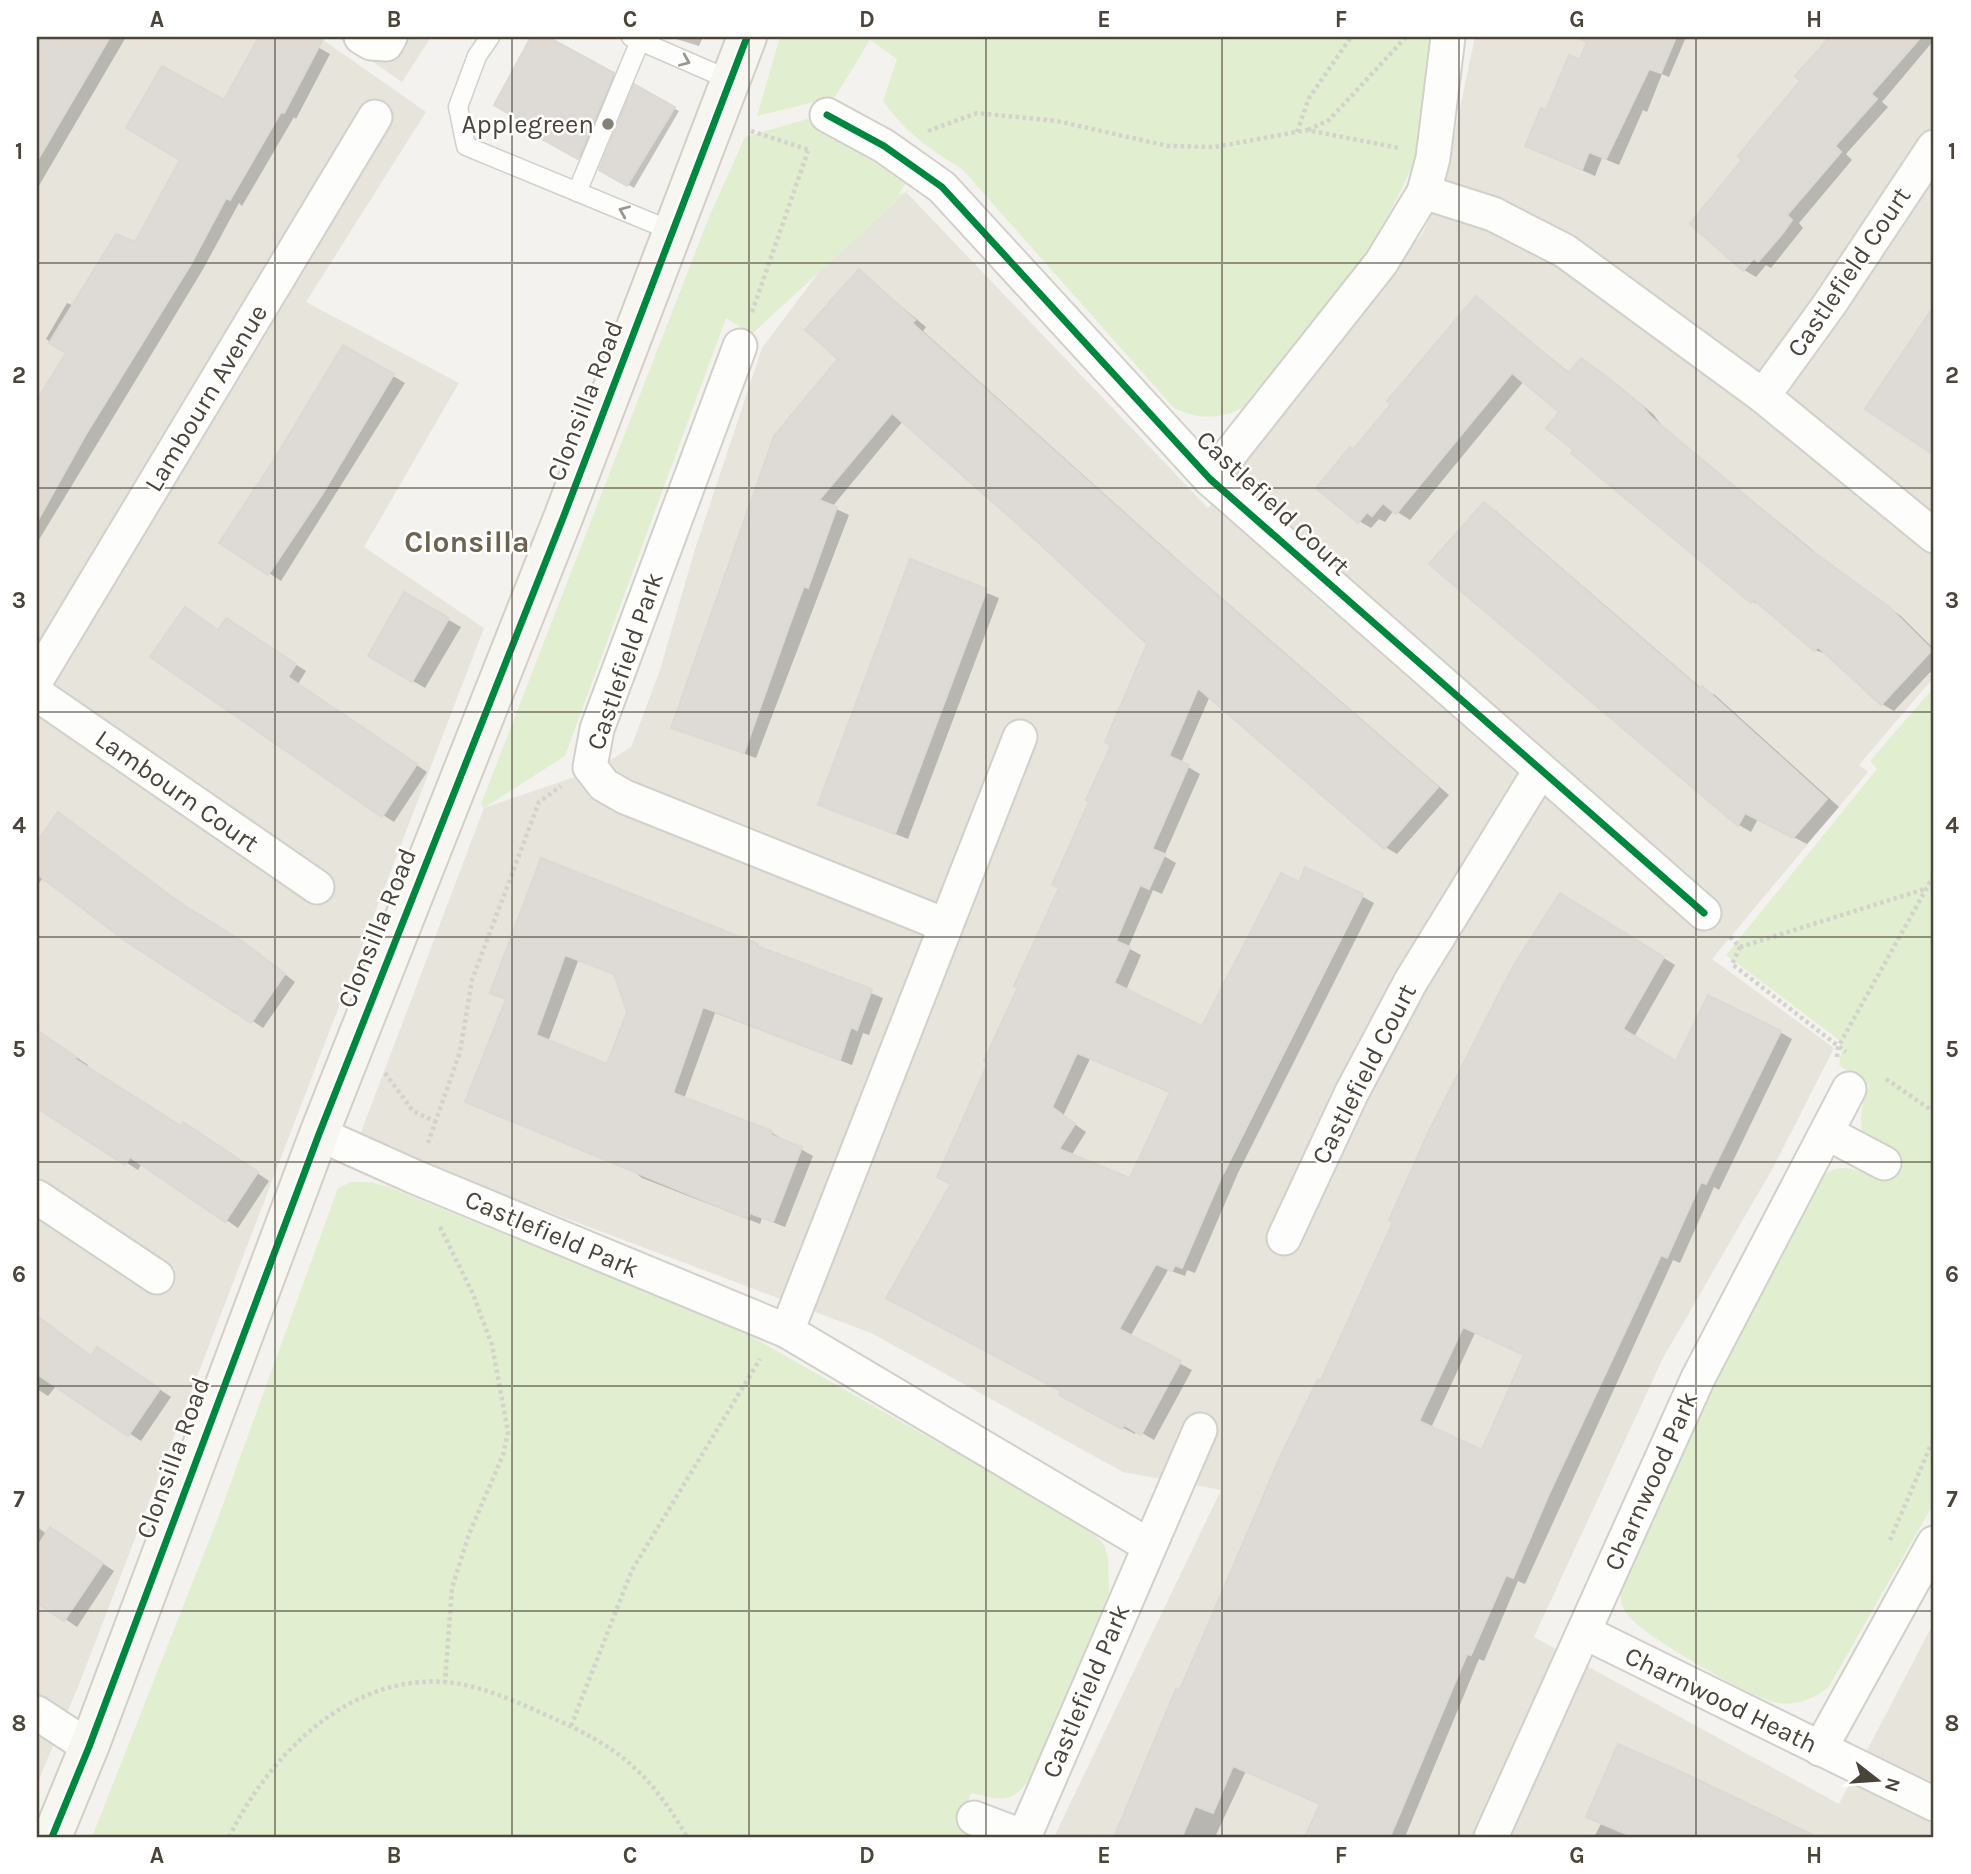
<svg xmlns="http://www.w3.org/2000/svg" width="1971" height="1874" font-family="Karla,sans-serif">
  <style>
    .residential { fill: #e7e4dc }
    .green { fill: #e1eecf }
    .shadow { fill: #0003; fill-rule: evenodd }
    .building { fill: #dedbd6; stroke: #dcd9d4; stroke-width: 2; fill-rule: evenodd }
    .lines { fill: none; stroke-linecap: round; stroke-linejoin: round }
    .service-casing { stroke: #d2d0cb; stroke-width: 21 }
    .minor-casing { stroke: #d2d0cb; stroke-width: 37 }
    .secondary-casing { stroke: #d3cfc5; stroke-width: 42 }
    .path { stroke: #d3d2cc; stroke-width: 4.5; stroke-dasharray: 3.5 3.5; stroke-linecap: butt }
    .service { stroke: #fdfdfc; stroke-width: 18 }
    .minor { stroke: #fdfdfc; stroke-width: 33 }
    .secondary { stroke: #f7f6f1; stroke-width: 38 }
    .cycleway-casing { stroke: #fff; stroke-width: 11 }
    .cycleway { stroke: #00873e; stroke-width: 7 }
    .oneway { stroke: #9b9791 }
    .grid { fill: none; stroke: #4b4439; stroke-width: 2; stroke-opacity: 0.55 }
    .poi-dot { fill: #868178; stroke: #fff; stroke-width: 2.5 }
    .labels { text-anchor: middle; dominant-baseline: central; stroke-width: 5; stroke-linejoin: round; paint-order: stroke }
    .poi-label { font-size: 26px; fill: #4b4439; stroke: #fff; text-anchor: end }
    .street-label { font-size: 26px; fill: #4b4439; stroke: #fff }
    .quarter-label { font-size: 30px; font-weight: bold; fill: #6e6250; stroke: #fff }
    .neatline { fill: none; stroke: #4b4439; stroke-width: 2.5 }
    .grid-label { font-size: 23px; text-anchor: middle; font-weight: bold; fill: #4b4439 }
  </style>
  <rect width="100%" height="100%" fill="#f4f2ee"/>
  <g class="residential">
    <path d="M37,37H319L426,112L306,302L459,383L364,547L484,628L80,1682L37,1784Z"/>
    <path d="M337,37H431L402,82Z"/>
    <path d="M1475,37H1934V677L1859,765L1868,772L1712,959L1834,1048L1774,1166L1663,1358L1534,1637L1839,1804L1934,1622V1837H1054L1221,1490L1123,1472L871,1333L358,1140L484,808L595,770L631,747L660,670L695,549L762,348L819,272L906,192L1208,508L1422,234L1442,194Z"/>
  </g>
  <g class="green">
    <path d="M780,37H1440C1435,67 1434,102 1424,132C1399,213 1347,284 1295,351C1280,370 1262,398 1240,409C1217,420 1196,419 1174,408L962,169C928,148 907,134 883,101L897,59L870,40L835,97L757,116Z"/>
    <path d="M807,119L909,177L899,194L906,192L752,334L726,318L565,756L484,808L481,804L709,217L745,137Z"/>
    <path d="M1934,687V1503L1828,1688C1811,1700 1794,1707 1773,1702C1747,1695 1641,1635 1627,1614C1618,1603 1621,1592 1624,1579L1722,1366L1818,1181C1837,1160 1854,1169 1878,1177L1872,1138L1862,1131C1860,1113 1862,1102 1869,1086L1839,1065L1843,1043L1726,955L1877,769L1870,761Z"/>
    <path d="M351,1182H369L389,1187L717,1321L754,1338L1088,1528L1104,1545L1108,1557L1109,1593L1030,1778C1011,1806 1000,1799 971,1793L959,1825L972,1837H92L218,1518L338,1188Z"/>
  </g>
  <g class="shadow">
    <path d="M43,37H126L37,189V47Z"/>
    <path d="M260,37H300L330,54L296,119L294,117L242,206L239,203L202,271L37,543V404L68,353L46,339L67,303L74,306L136,245L225,102Z"/>
    <path d="M533,37H544L623,81L589,163L537,134L540,129L496,105Z"/>
    <path d="M670,37H703L699,46Z"/>
    <path d="M1591,37H1686L1669,77L1662,74L1647,112L1643,110L1619,165L1602,158L1595,176L1527,146L1581,62Z"/>
    <path d="M1824,37H1931L1934,40L1882,102L1888,107L1846,154L1852,160L1799,223L1803,228L1771,268L1766,265L1756,277L1744,270L1745,159L1803,81L1828,41Z"/>
    <path d="M635,87L679,111L634,188L601,169Z"/>
    <path d="M860,272L926,327L923,331L1179,561L1449,795L1397,854L1385,847L1210,696L1181,763L1200,774L1164,856L1176,863L1162,894L1153,890L1128,948L1141,955L1126,990L1221,1173L1224,1174L1363,897L1374,903L1238,1173L1195,1273L1187,1270L1185,1276L1168,1270L1130,1337L1192,1370L1154,1440L1137,1430L1135,1434L1073,1402L1063,1391L953,1184L990,1062L1061,888L1149,644L1041,542L903,421L832,507L849,515L756,758L674,727L841,358ZM1090,1059L1172,1092L1131,1180L1071,1156L1086,1132L1063,1116Z"/>
    <path d="M1476,298L1570,373L1593,367L1618,385L1653,414L1663,427L1821,557L1901,616L1934,649V668L1894,711L1882,704L1829,655L1815,650L1765,608L1752,601L1561,412L1524,381L1410,520L1394,510L1385,522L1379,519L1371,528L1359,521L1354,452Z"/>
    <path d="M1934,310V452L1868,408Z"/>
    <path d="M343,347L405,383L281,581L222,542L276,461Z"/>
    <path d="M1484,504L1496,511L1702,689L1715,695L1839,807L1807,844L1758,819L1751,832L1739,825L1432,564Z"/>
    <path d="M911,562L999,598L908,839L820,804Z"/>
    <path d="M405,595L461,627L425,688L370,656Z"/>
    <path d="M237,627L306,671L298,684L427,772L394,822L383,815L219,631Z"/>
    <path d="M69,821L191,910L254,950L295,982L263,1028L42,879L37,886V838L40,840Z"/>
    <path d="M542,860L883,998L869,1035L863,1033L852,1065L715,1013L684,1099L772,1133L813,1156L785,1227L762,1218L760,1224L642,1178L631,1169L468,1101L508,1001L492,992ZM578,961L617,975L629,1012L608,1066L548,1042Z"/>
    <path d="M1573,902L1675,965L1634,1037L1677,1064L1780,1032L1792,1039L1719,1190L1714,1187L1680,1263L1673,1260L1525,1584L1518,1581L1484,1661L1479,1659L1405,1837H1310L1308,1836L1322,1804L1246,1771L1215,1837H1114L1282,1457ZM1475,1333L1526,1356L1483,1452L1431,1428Z"/>
    <path d="M37,1031L88,1065L86,1068L182,1128L196,1131L269,1181L238,1228L142,1163L138,1170L37,1105Z"/>
    <path d="M37,1317L92,1357L110,1356L171,1397L141,1441L57,1385L48,1396L37,1389Z"/>
    <path d="M37,1527L47,1534L63,1537L114,1571L77,1627L37,1600Z"/>
    <path d="M1588,1817L1779,1831L1793,1837H1594L1601,1824Z"/>
  </g>
  <g class="building">
    <path d="M37,37H110L37,161Z"/>
    <path d="M259,37H324L284,113L281,112L230,200L226,198L191,264L86,434L37,522V400L66,353L49,343L116,234L135,242L180,160L126,128L162,66L224,100Z"/>
    <path d="M531,37H548L614,73L578,159L535,135L537,130L494,105Z"/>
    <path d="M1575,37H1676L1661,73L1649,69L1606,159L1589,152L1582,170L1525,146L1541,108L1546,110L1569,55L1580,59L1587,42Z"/>
    <path d="M1830,37H1921L1871,94L1877,99L1835,146L1841,152L1787,215L1792,220L1783,233L1758,262L1754,258L1743,271L1690,224L1742,160L1738,156L1800,81L1795,76Z"/>
    <path d="M634,84L675,107L627,186L599,170Z"/>
    <path d="M859,269L915,320L912,323L1166,551L1438,787L1384,849L1198,688L1169,756L1189,765L1152,849L1165,854L1149,889L1140,885L1116,941L1130,947L1114,983L1202,1026L1281,873L1299,882L1305,867L1363,894L1226,1166L1182,1268L1175,1265L1172,1271L1156,1264L1119,1329L1181,1361L1141,1435L1124,1425L1122,1429L1059,1395L1061,1391L886,1298L951,1184L937,1177L988,1063L984,1061L1018,987L1014,986L1059,888L1052,885L1089,802L1086,800L1111,745L1105,742L1147,644L1040,544L892,413L819,500L837,507L808,588L804,586L791,621L744,753L671,728L774,436L838,359L805,330ZM1077,1053L1170,1092L1130,1178L1059,1149L1075,1124L1052,1107Z"/>
    <path d="M1476,296L1568,373L1581,358L1606,376L1641,405L1651,417L1808,548L1889,607L1932,650L1881,705L1818,647L1814,651L1754,600L1751,603L1571,453L1573,450L1546,428L1559,412L1512,373L1396,514L1383,503L1372,516L1367,512L1358,523L1316,488L1350,447L1353,450L1391,404L1387,401Z"/>
    <path d="M1934,306V455L1865,409Z"/>
    <path d="M343,345L394,374L323,493L268,575L219,543L274,460Z"/>
    <path d="M1484,502L1700,689L1702,686L1827,799L1793,838L1745,813L1738,826L1429,564Z"/>
    <path d="M910,559L987,589L895,834L818,805Z"/>
    <path d="M404,592L449,618L412,682L368,656Z"/>
    <path d="M185,607L218,630L226,618L296,664L288,677L417,764L382,817L150,657Z"/>
    <path d="M58,812L179,902L242,941L285,974L251,1023L124,940L37,874V842Z"/>
    <path d="M541,858L758,944L757,946L872,989L857,1030L851,1027L840,1060L703,1007L673,1093L772,1131L771,1135L802,1147L773,1222L750,1213L748,1219L465,1102L506,999L490,993ZM565,955L614,974L627,1012L607,1064L536,1035Z"/>
    <path d="M1560,893L1664,957L1623,1029L1676,1061L1708,995L1781,1031L1706,1184L1701,1182L1667,1258L1661,1255L1549,1494L1513,1578L1506,1575L1471,1655L1467,1654L1390,1837H1305L1320,1804L1233,1766L1213,1813L1195,1806L1182,1837H1114L1176,1689L1180,1690L1280,1457L1318,1379L1321,1380L1393,1222L1389,1220L1429,1131L1512,968ZM1463,1327L1524,1355L1482,1450L1419,1421Z"/>
    <path d="M37,1030L76,1057L75,1059L181,1126L183,1122L258,1172L225,1222L130,1157L125,1165L37,1108Z"/>
    <path d="M37,1316L91,1356L97,1347L160,1389L128,1436L37,1374Z"/>
    <path d="M50,1527L103,1563L64,1621L37,1603V1547Z"/>
    <path d="M1618,1744L1688,1775L1817,1837H1633L1586,1817Z"/>
  </g>
  <g class="lines">
    <defs>
      <g id="service">
        <path d="M490,37L477,56L458,107L466,146L672,231"/>
        <path d="M631,37L730,80"/>
        <path d="M577,192L640,41"/>
      </g>
      <g id="minor">
        <path d="M361,37L371,43L386,44L390,37"/>
        <path d="M827,115L884,146L942,187L1210,479L1704,913"/>
        <path d="M1424,192L1493,214L1565,251L1763,396L1934,536"/>
        <path d="M740,346L597,729L590,767L604,785L625,797L945,925"/>
        <path d="M1763,396L1829,305L1934,147"/>
        <path d="M1210,479L1381,263L1424,192L1433,158L1448,37"/>
        <path d="M37,679L375,117"/>
        <path d="M37,694L317,887"/>
        <path d="M1827,1133L1884,1163"/>
        <path d="M319,1134L415,1177L787,1331L1148,1545"/>
        <path d="M37,1197L157,1277"/>
        <path d="M1284,1238L1351,1094L1411,981L1540,771"/>
        <path d="M787,1331L1020,737"/>
        <path d="M1584,1632L1934,1804"/>
        <path d="M37,1713L89,1747"/>
        <path d="M1820,1749L1934,1543"/>
        <path d="M974,1818L1024,1837"/>
        <path d="M1024,1837L1200,1430"/>
        <path d="M1491,1837L1698,1378L1849,1089"/>
      </g>
      <path id="secondary" d="M52,1837L89,1747L319,1134L563,518L747,37"/>
    </defs>
    <use href="#service" class="service-casing"/>
    <use href="#minor" class="minor-casing"/>
    <use href="#secondary" class="secondary-casing"/>
    <g class="path">
      <path d="M1308,130L1329,120L1406,37"/>
      <path d="M751,131L809,150"/>
      <path d="M928,131L977,113L1057,121L1168,146L1215,147L1307,130L1399,148"/>
      <path d="M1297,132L1309,98L1351,37"/>
      <path d="M752,312L808,151"/>
      <path d="M1730,937L1740,947L1925,889"/>
      <path d="M1740,947L1732,964L1846,1052"/>
      <path d="M1837,1057L1838,1047L1934,875"/>
      <path d="M385,1073L413,1111L436,1122"/>
      <path d="M1886,1079L1934,1112"/>
      <path d="M428,1143L460,1052L472,980L539,802L561,786"/>
      <path d="M440,1227L473,1294L492,1345L508,1432L503,1455L469,1534L452,1588L445,1682"/>
      <path d="M1890,1540L1934,1438"/>
      <path d="M571,1726L632,1570L760,1359"/>
      <path d="M229,1837C269,1756 347,1675 445,1682C480,1685 515,1701 546,1715C617,1746 648,1770 687,1837"/>
    </g>
    <use href="#service" class="service"/>
    <use href="#minor" class="minor"/>
    <use href="#secondary" class="secondary"/>
    <defs>
      <g id="cycleway">
        <path d="M827,115L884,146L942,187L1210,479L1704,913"/>
        <path d="M52,1837L89,1747L319,1134L563,518L747,37"/>
      </g>
    </defs>
    <use href="#cycleway" class="cycleway-casing"/>
    <use href="#cycleway" class="cycleway"/>
  </g>
  <defs><path id="oneway-chevron" d="M-2-3.5L2.5 0L-2 3.5" fill="none" stroke-width="1.6" stroke-linecap="round" stroke-linejoin="round" transform="scale(1.75)"/></defs>
  <g class="oneway">
    <use href="#oneway-chevron" transform="translate(685 61) rotate(23)"/>
    <use href="#oneway-chevron" transform="translate(624 211) rotate(-157)"/>
  </g>
  <path class="grid" d="M275,37V1837M512,37V1837M749,37V1837M986,37V1837M1222,37V1837M1459,37V1837M1696,37V1837M37,263H1934M37,488H1934M37,712H1934M37,937H1934M37,1162H1934M37,1386H1934M37,1611H1934"/>
  <circle class="poi-dot" cx="608" cy="124" r="7"/>
  <g class="labels">
    <g class="poi-label">
      <text x="594" y="124">Applegreen</text>
    </g>
    <g class="street-label">
      <text transform="translate(1849 272) rotate(-56)">Castlefield Court</text>
      <text transform="translate(206 398) rotate(-59)">Lambourn Avenue</text>
      <text transform="translate(585 401) rotate(-69)">Clonsilla Road</text>
      <text transform="translate(1273 503) rotate(43)">Castlefield Court</text>
      <text transform="translate(625 661) rotate(-71)">Castlefield Park</text>
      <text transform="translate(177 791) rotate(35)">Lambourn Court</text>
      <text transform="translate(377 928) rotate(-68)">Clonsilla Road</text>
      <text transform="translate(1364 1074) rotate(-63)">Castlefield Court</text>
      <text transform="translate(552 1234) rotate(23)">Castlefield Park</text>
      <text transform="translate(173 1458) rotate(-70)">Clonsilla Road</text>
      <text transform="translate(1651 1481) rotate(-66)">Charnwood Park</text>
      <text transform="translate(1086 1691) rotate(-67)">Castlefield Park</text>
      <text transform="translate(1721 1700) rotate(26)">Charnwood Heath</text>
    </g>
    <g class="quarter-label">
      <text x="467" y="542">Clonsilla</text>
    </g>
  </g>
  <rect width="1971" height="1874" fill="none" stroke="#ffffff" stroke-width="77"/>
  <g transform="translate(1877 1780) rotate(107)" stroke="#ffffff" stroke-width="5" paint-order="stroke">
  <path d="M0-5L12 26L0 18L-12 26Z" fill="#4b4439"/>
  <text y="-10" font-size="19" font-weight="bold" text-anchor="middle" fill="#4b4439">N</text>
  </g>
  <rect x="38" y="38" width="1894" height="1798" class="neatline"/>
  <g class="grid-label">
    <text x="157" y="27">A</text>
    <text x="394" y="27">B</text>
    <text x="630" y="27">C</text>
    <text x="867" y="27">D</text>
    <text x="1104" y="27">E</text>
    <text x="1341" y="27">F</text>
    <text x="1577" y="27">G</text>
    <text x="1814" y="27">H</text>
    <text x="19" y="159">1</text>
    <text x="1952" y="159">1</text>
    <text x="19" y="383">2</text>
    <text x="1952" y="383">2</text>
    <text x="19" y="608">3</text>
    <text x="1952" y="608">3</text>
    <text x="19" y="833">4</text>
    <text x="1952" y="833">4</text>
    <text x="19" y="1057">5</text>
    <text x="1952" y="1057">5</text>
    <text x="19" y="1282">6</text>
    <text x="1952" y="1282">6</text>
    <text x="19" y="1507">7</text>
    <text x="1952" y="1507">7</text>
    <text x="19" y="1731">8</text>
    <text x="1952" y="1731">8</text>
    <text x="157" y="1863">A</text>
    <text x="394" y="1863">B</text>
    <text x="630" y="1863">C</text>
    <text x="867" y="1863">D</text>
    <text x="1104" y="1863">E</text>
    <text x="1341" y="1863">F</text>
    <text x="1577" y="1863">G</text>
    <text x="1814" y="1863">H</text>
  </g>
</svg>
